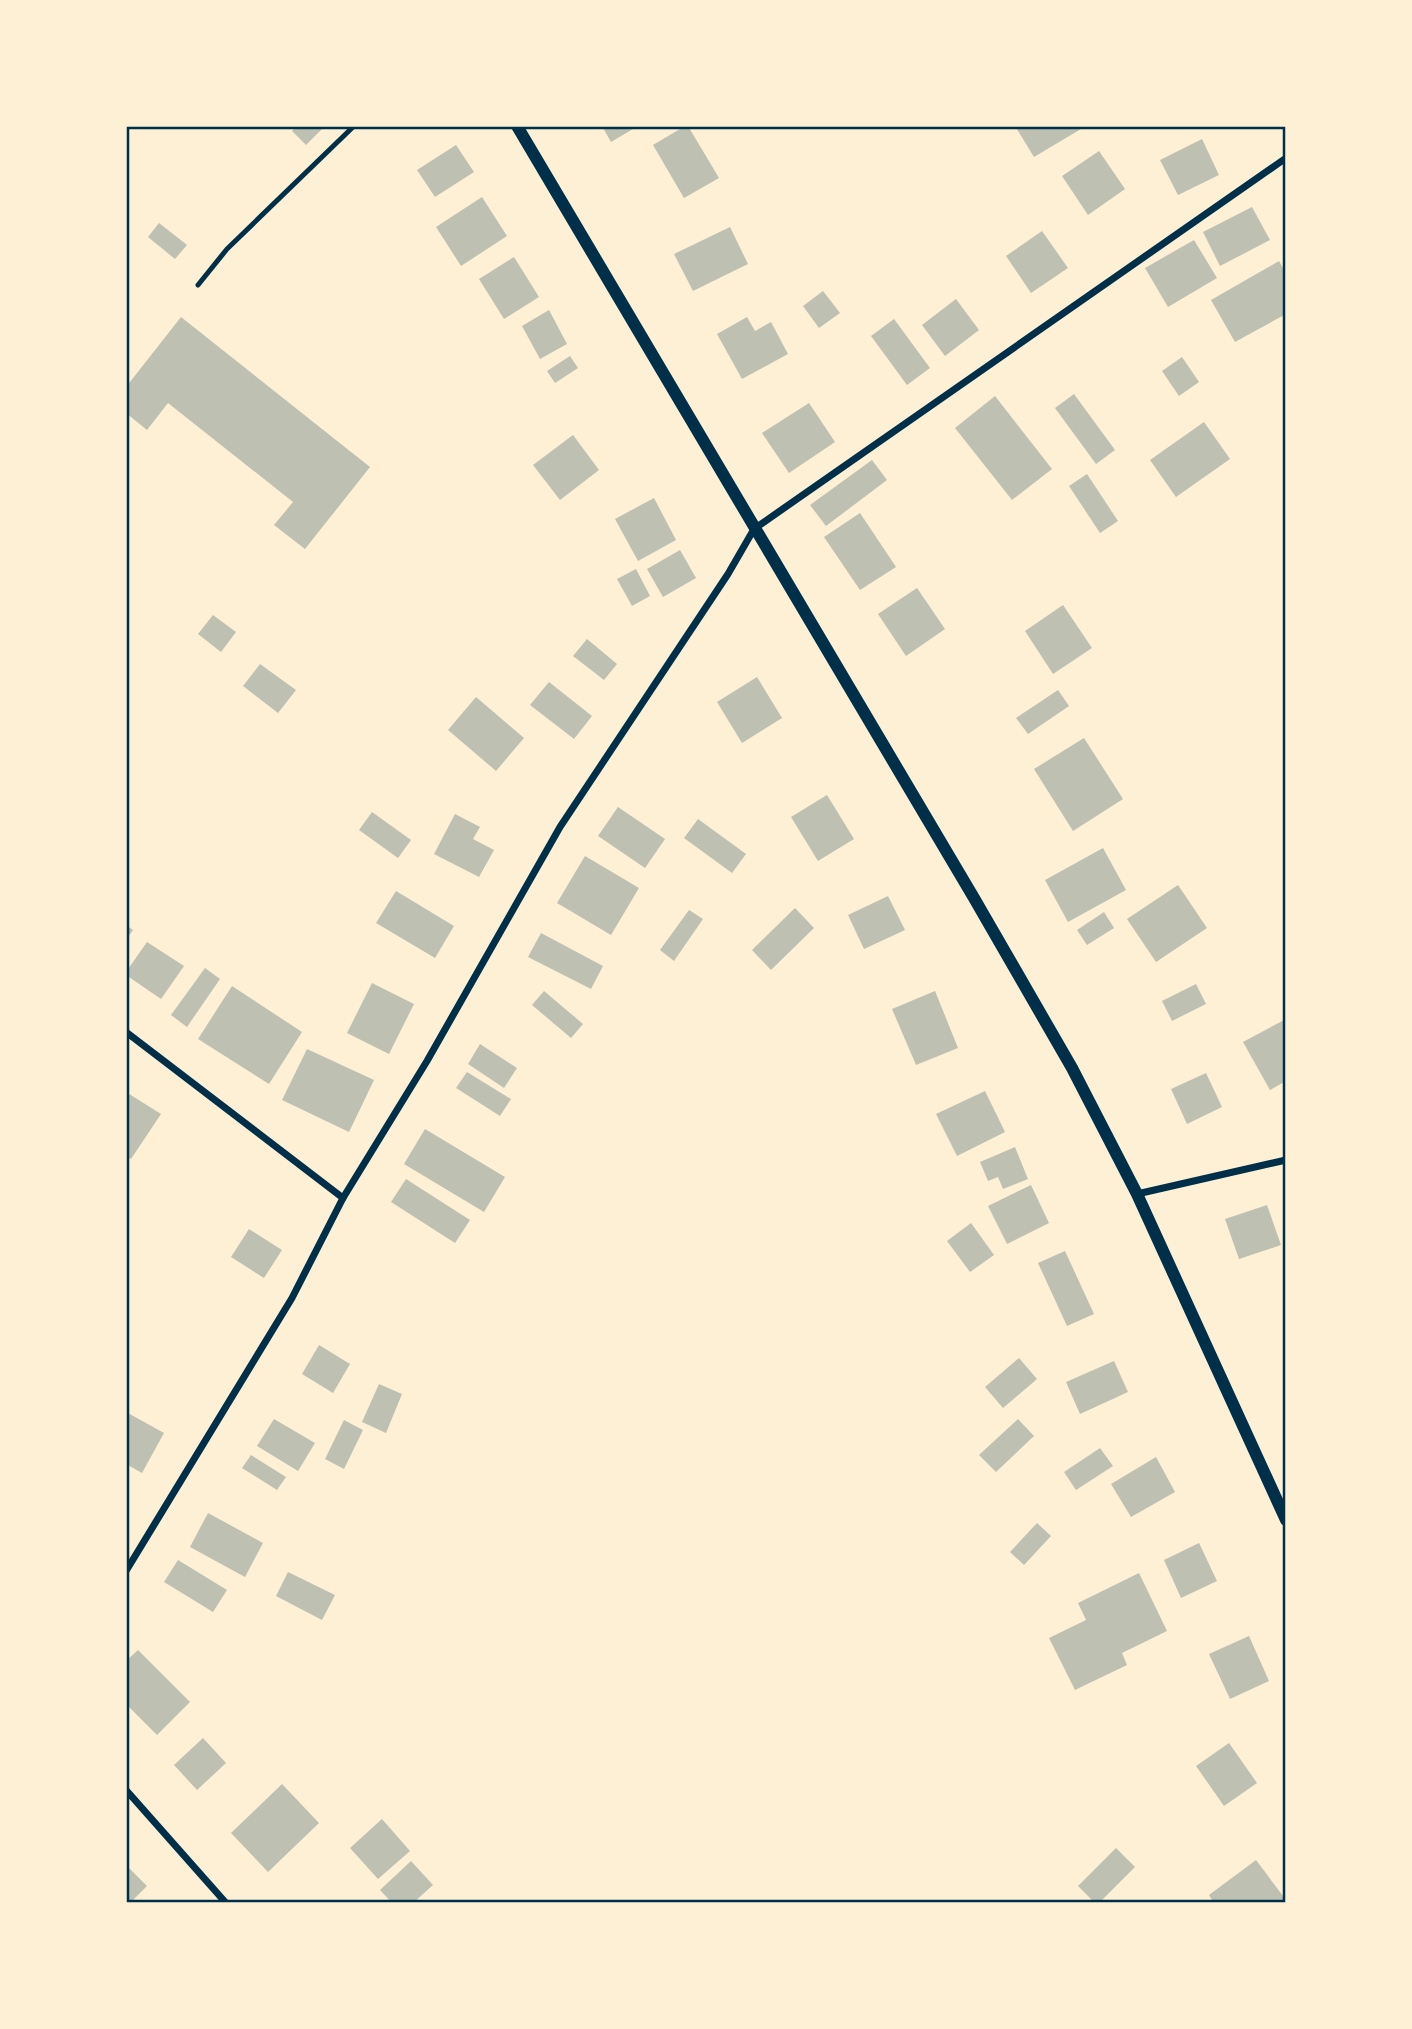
<svg xmlns="http://www.w3.org/2000/svg" width="1412" height="2029" font-family="'Work Sans',sans-serif">
  <style>
    .building { fill: #bec0b2 }
    .lines { fill: none; stroke-linecap: round; stroke-linejoin: round }
    .service { stroke: #003049; stroke-width: 5 }
    .minor { stroke: #003049; stroke-width: 7 }
    .tertiary { stroke: #003049; stroke-width: 12 }
    .neatline { fill: none; stroke: #003049; stroke-width: 2.5 }
  </style>
  <rect width="100%" height="100%" fill="#fdf0d5"/>
  <g class="building">
    <path d="M297,126H325L306,145L292,131Z"/>
    <path d="M602,126H638L611,142Z"/>
    <path d="M685,126H688L719,178L684,198L653,145Z"/>
    <path d="M1015,126H1086L1034,157Z"/>
    <path d="M1202,139L1219,175L1178,195L1160,160Z"/>
    <path d="M456,145L474,172L435,197L417,170Z"/>
    <path d="M1099,151L1125,189L1088,215L1062,176Z"/>
    <path d="M482,197L507,236L461,266L436,227Z"/>
    <path d="M1252,207L1270,240L1220,266L1203,232Z"/>
    <path d="M159,223L187,245L175,259L148,237Z"/>
    <path d="M730,227L748,264L693,291L674,254Z"/>
    <path d="M1042,231L1068,268L1031,293L1006,256Z"/>
    <path d="M1194,240L1217,278L1168,307L1145,268Z"/>
    <path d="M514,257L539,297L504,319L479,279Z"/>
    <path d="M1279,261L1286,274V314L1235,342L1211,300Z"/>
    <path d="M823,291L840,313L819,328L803,306Z"/>
    <path d="M956,299L979,330L945,356L922,325Z"/>
    <path d="M549,310L567,344L540,359L522,326Z"/>
    <path d="M181,317L370,467L305,549L274,525L293,502L168,403L147,430L126,413V387Z"/>
    <path d="M747,317L755,331L771,322L788,354L742,379L717,334Z"/>
    <path d="M894,319L930,368L907,385L871,336Z"/>
    <path d="M570,356L578,368L555,383L547,371Z"/>
    <path d="M1182,357L1199,382L1179,396L1162,371Z"/>
    <path d="M1074,394L1115,450L1096,464L1055,408Z"/>
    <path d="M995,396L1052,469L1012,500L955,428Z"/>
    <path d="M809,403L835,442L789,473L762,433Z"/>
    <path d="M1204,422L1230,459L1176,497L1150,460Z"/>
    <path d="M573,435L599,470L560,500L533,465Z"/>
    <path d="M872,460L887,480L826,526L810,505Z"/>
    <path d="M1087,474L1118,521L1100,533L1069,486Z"/>
    <path d="M654,498L676,540L638,561L615,519Z"/>
    <path d="M860,513L896,567L860,590L824,537Z"/>
    <path d="M680,550L696,578L663,597L647,569Z"/>
    <path d="M636,569L650,596L632,606L617,579Z"/>
    <path d="M917,588L945,629L906,656L878,614Z"/>
    <path d="M1063,605L1092,648L1053,674L1025,631Z"/>
    <path d="M213,615L236,632L221,652L198,634Z"/>
    <path d="M587,639L617,664L604,680L573,656Z"/>
    <path d="M260,664L296,690L278,713L243,686Z"/>
    <path d="M757,677L782,718L742,743L717,702Z"/>
    <path d="M549,682L592,716L574,739L530,705Z"/>
    <path d="M1058,690L1069,706L1028,734L1016,718Z"/>
    <path d="M476,697L524,738L496,771L448,730Z"/>
    <path d="M1084,738L1123,799L1073,831L1034,769Z"/>
    <path d="M827,795L854,839L818,861L791,817Z"/>
    <path d="M618,807L665,839L645,868L598,836Z"/>
    <path d="M372,812L411,840L398,858L359,830Z"/>
    <path d="M455,814L480,827L473,839L494,850L479,877L434,854Z"/>
    <path d="M698,819L746,854L732,873L684,838Z"/>
    <path d="M1103,848L1126,890L1068,922L1045,880Z"/>
    <path d="M585,856L639,888L611,935L557,903Z"/>
    <path d="M1178,885L1207,928L1156,962L1127,919Z"/>
    <path d="M396,891L454,926L435,958L376,923Z"/>
    <path d="M888,896L905,930L864,949L848,915Z"/>
    <path d="M795,908L814,928L771,970L752,950Z"/>
    <path d="M689,910L703,919L674,961L660,950Z"/>
    <path d="M1104,912L1114,928L1087,945L1077,930Z"/>
    <path d="M126,925L133,930L126,940Z"/>
    <path d="M541,933L603,966L591,989L528,957Z"/>
    <path d="M147,942L184,966L161,999L126,975V972Z"/>
    <path d="M205,968L220,979L187,1027L171,1015Z"/>
    <path d="M372,983L414,1004L389,1054L347,1033Z"/>
    <path d="M1196,984L1206,1004L1172,1021L1162,1001Z"/>
    <path d="M232,986L302,1032L269,1084L198,1039Z"/>
    <path d="M544,991L583,1024L571,1038L532,1005Z"/>
    <path d="M935,991L958,1048L916,1065L892,1009Z"/>
    <path d="M1286,1019V1081L1270,1090L1243,1042Z"/>
    <path d="M480,1044L517,1068L504,1088L468,1064Z"/>
    <path d="M307,1049L374,1080L349,1132L282,1100Z"/>
    <path d="M467,1072L511,1099L500,1116L456,1088Z"/>
    <path d="M1206,1073L1222,1107L1187,1124L1171,1089Z"/>
    <path d="M985,1091L1005,1132L957,1156L936,1114Z"/>
    <path d="M126,1092L161,1114L131,1159L126,1156Z"/>
    <path d="M425,1129L505,1177L484,1212L404,1164Z"/>
    <path d="M1015,1147L1028,1179L1003,1189L998,1177L988,1181L980,1162Z"/>
    <path d="M406,1179L470,1220L455,1243L391,1202Z"/>
    <path d="M1031,1185L1049,1223L1007,1244L988,1206Z"/>
    <path d="M1267,1205L1281,1245L1239,1259L1225,1219Z"/>
    <path d="M971,1223L994,1255L970,1272L947,1241Z"/>
    <path d="M249,1229L282,1250L264,1278L231,1257Z"/>
    <path d="M1065,1251L1094,1314L1067,1326L1038,1263Z"/>
    <path d="M319,1345L350,1364L333,1393L302,1374Z"/>
    <path d="M1019,1358L1037,1379L1003,1408L985,1387Z"/>
    <path d="M1114,1361L1128,1392L1080,1414L1066,1382Z"/>
    <path d="M379,1384L402,1394L386,1433L362,1422Z"/>
    <path d="M126,1412L164,1433L142,1473L126,1464Z"/>
    <path d="M274,1419L315,1443L298,1471L257,1446Z"/>
    <path d="M1018,1419L1034,1436L996,1472L979,1455Z"/>
    <path d="M344,1420L363,1430L344,1469L325,1459Z"/>
    <path d="M1100,1448L1113,1466L1076,1490L1064,1472Z"/>
    <path d="M251,1455L286,1477L277,1490L242,1468Z"/>
    <path d="M1156,1457L1175,1492L1131,1517L1111,1484Z"/>
    <path d="M208,1513L263,1543L245,1577L190,1547Z"/>
    <path d="M1037,1523L1051,1536L1024,1565L1010,1552Z"/>
    <path d="M1199,1543L1217,1581L1181,1598L1164,1560Z"/>
    <path d="M178,1560L227,1590L213,1612L164,1582Z"/>
    <path d="M288,1572L335,1595L322,1620L276,1596Z"/>
    <path d="M1139,1573L1167,1631L1122,1653L1127,1665L1075,1690L1049,1638L1086,1620L1078,1603Z"/>
    <path d="M1249,1636L1269,1681L1230,1699L1209,1654Z"/>
    <path d="M138,1650L190,1702L157,1735L126,1704V1661Z"/>
    <path d="M203,1738L226,1763L197,1790L174,1765Z"/>
    <path d="M1229,1743L1257,1783L1224,1806L1196,1766Z"/>
    <path d="M282,1784L319,1823L268,1872L231,1833Z"/>
    <path d="M382,1819L410,1851L378,1879L350,1848Z"/>
    <path d="M1116,1848L1135,1867L1099,1903H1095L1078,1886Z"/>
    <path d="M1256,1860L1286,1900V1903H1214L1209,1895Z"/>
    <path d="M411,1861L433,1885L413,1903H392L380,1890Z"/>
    <path d="M126,1865L147,1886L130,1903H126Z"/>
  </g>
  <g class="lines">
    <path class="service" d="M198,285L227,249L354,126"/>
    <g class="minor">
      <path d="M126,1032L343,1198"/>
      <path d="M1137,1194L1286,1160"/>
      <path d="M126,1571L292,1298L343,1198L427,1061L560,827L728,574L754,529L1286,158"/>
      <path d="M126,1790L226,1903"/>
    </g>
    <path class="tertiary" d="M517,126L974,898L1072,1068L1137,1194L1286,1520"/>
  </g>
  <rect width="1412" height="2029" fill="none" stroke="#fdf0d5" stroke-width="256"/>
  <rect x="128" y="128" width="1156" height="1773" class="neatline"/>
</svg>
